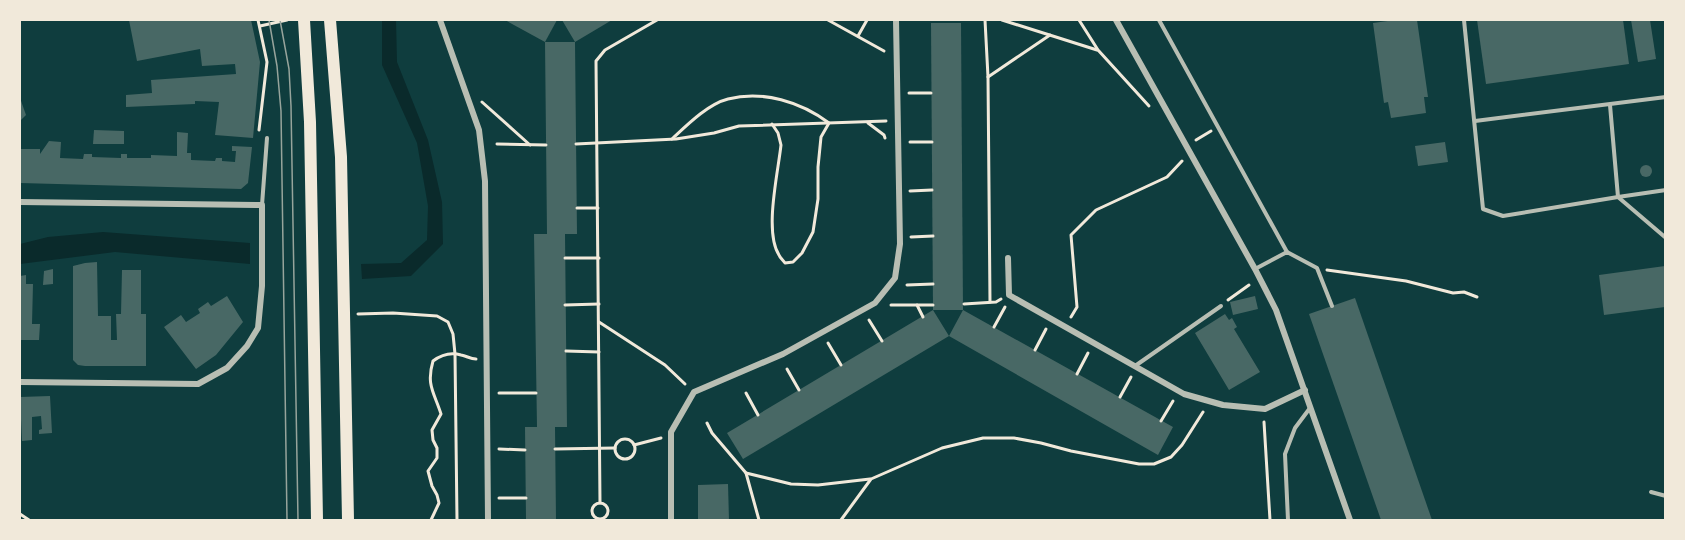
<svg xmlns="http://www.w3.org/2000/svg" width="1685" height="540" font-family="'Noto Serif',serif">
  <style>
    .water { fill: #0a2a2b }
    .building { fill: #486865 }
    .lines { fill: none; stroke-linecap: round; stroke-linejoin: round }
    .path { stroke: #f1e9da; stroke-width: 3 }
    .service { stroke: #b8beb3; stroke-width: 4 }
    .minor { stroke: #b8beb3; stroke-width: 6 }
    .primary { stroke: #f1e9da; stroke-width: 12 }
    .tram { stroke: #97a49c; stroke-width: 1.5 }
  </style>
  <rect width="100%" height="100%" fill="#0f3d3e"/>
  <g class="water">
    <path d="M382,20H396L397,62L428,140L442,202L443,244L411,276L362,279L361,264L401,263L427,240L428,206L417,143L382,65Z"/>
    <path d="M103,232L250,243V264L115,252L20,264V244L48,237Z"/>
  </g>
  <g class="building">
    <path d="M129,20L166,21L175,20H251L260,62L253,138L215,135L219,102L195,101V104L126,107V95L152,93L151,80L236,74L235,64L202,66L200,49L137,61Z"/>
    <path d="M505,20H557L545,42Z"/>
    <path d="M562,20H612L575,42L577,234H565L567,427H555L556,520H526L525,427H537L534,234H547L545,42H575Z"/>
    <path d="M1395,20H1417L1428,97H1424L1426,113L1391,118L1388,102L1384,103L1373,23Z"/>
    <path d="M1477,20H1623L1629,64L1486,84Z"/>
    <path d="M1631,20H1650L1656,59L1638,62Z"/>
    <path d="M931,23H961L963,310H933Z"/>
    <path d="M20,98L26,115L20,121Z"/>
    <path d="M94,130L124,131V144H93Z"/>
    <path d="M177,132L188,133L187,153H191V160L215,161L216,158H222V161L235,162L236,151H232V146L252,147L248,183L241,189L20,183V149H40V154L49,141L61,142L60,158L83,159L84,154H92V157L121,158V154H127V158H151V155L177,156Z"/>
    <path d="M1445,142L1448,162L1418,166L1415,146Z"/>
    <circle cx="1646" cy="171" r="6"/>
    <path d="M97,262L98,316H111V340H117L116,314H121L122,270H141V314H146V366H85L78,365L73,360V266L85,263Z"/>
    <path d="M1665,266V307L1604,315L1599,275Z"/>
    <path d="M53,269V284L43,285L44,271Z"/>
    <path d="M26,275V284H33L32,324H40L39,340H20V276Z"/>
    <path d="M227,296L243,322L216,355L196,369L164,327L181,315L186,322L200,313L198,309L208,302L211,306Z"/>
    <path d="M1255,296L1258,309L1233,315L1230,302Z"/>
    <path d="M1355,298L1432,520H1381L1309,314Z"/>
    <path d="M933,310L949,336L963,310L1173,427L1158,455L949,336L743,459L727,433Z"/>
    <path d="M1225,314L1229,320L1232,318L1237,327L1234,329L1260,372L1229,390L1195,333Z"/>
    <path d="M50,396L52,433L39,434V430L42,429L41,416L32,417V440L22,441L20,397Z"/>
    <path d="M728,484L729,520H698V485Z"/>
  </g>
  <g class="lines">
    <g class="path">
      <path d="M258,20L267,62L259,130"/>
      <path d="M828,20L884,51"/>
      <path d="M985,20L988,77L990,302"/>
      <path d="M1002,20L1097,50"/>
      <path d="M1079,20L1098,50L1149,106"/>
      <path d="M260,26L287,20"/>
      <path d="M858,36L867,20"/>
      <path d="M988,77L1050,35"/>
      <path d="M909,93H931"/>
      <path d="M482,102L530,145"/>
      <path d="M868,123L884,135L885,138"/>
      <path d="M672,139C687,125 708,104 728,99C763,90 801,102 829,123L821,137L818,167V199L813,232L802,253L793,262L785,263C783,260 780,258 779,255C764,232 778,173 781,145L778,133L772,124"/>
      <path d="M1196,140L1211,131"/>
      <path d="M910,142H932"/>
      <path d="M497,144L546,145"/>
      <path d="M576,144L676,139L714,133L739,126L886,121"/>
      <path d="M910,191L932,190"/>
      <path d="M577,208H598"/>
      <path d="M911,237L933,236"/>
      <path d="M565,258H599"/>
      <path d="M1327,270L1406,281L1453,293L1464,292L1477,297"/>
      <path d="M907,285L933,284"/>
      <path d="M1228,300L1249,285"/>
      <path d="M964,304L996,302L1001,299"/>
      <path d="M565,305L599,304"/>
      <path d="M891,305H917L923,317"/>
      <path d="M917,305H933"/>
      <path d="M358,314L393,313L437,316L448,322L453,334L455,354L457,520"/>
      <path d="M1071,317L1077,307L1071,235L1096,210L1167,177L1182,161"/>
      <path d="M869,320L882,341"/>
      <path d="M599,322L665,365L685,384"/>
      <path d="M994,327L1005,307"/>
      <path d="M828,343L841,365"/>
      <path d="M1035,350L1046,329"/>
      <path d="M566,351L599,352"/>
      <path d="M787,369L799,390"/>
      <path d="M1077,374L1088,353"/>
      <path d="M499,393H536"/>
      <path d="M746,393L758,415"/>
      <path d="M1120,397L1131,377"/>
      <path d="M1161,421L1173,401"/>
      <path d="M1264,422L1270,520"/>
      <path d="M707,423L712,433L746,473L791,484L818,485L870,479"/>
      <circle cx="625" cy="449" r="10"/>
      <path d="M634,445L661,438"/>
      <path d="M499,449L525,450"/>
      <path d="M555,449L615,448"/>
      <path d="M746,473L759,520"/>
      <path d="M499,498H526"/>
      <path d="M600,503L596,61L605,50L657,20"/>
      <circle cx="600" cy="511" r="8"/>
      <path d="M20,514L29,520"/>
      <path d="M431,520L439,503L437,495L432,486L428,471L437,458V448L433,440L432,430L441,414C434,392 426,385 433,361C441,355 451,352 461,355C467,356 470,359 476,359"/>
      <path d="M841,520L871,479L942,448L983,438H1014L1041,443L1071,451L1139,464H1154L1171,457L1182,445L1203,412"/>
    </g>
    <g class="service">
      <path d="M1159,20L1287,252"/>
      <path d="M1464,20L1483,209L1503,216L1618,197L1666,238"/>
      <path d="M1610,105L1618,197L1666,190"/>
      <path d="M1475,121L1666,97"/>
      <path d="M262,205L267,138"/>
      <path d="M1255,269L1287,252L1317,268L1332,306"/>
      <path d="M1135,366L1221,306"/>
      <path d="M1651,492L1666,496"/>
      <path d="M1288,520L1285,454L1295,428L1310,408"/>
    </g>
    <g class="minor">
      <path d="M440,20L479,130L485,181L488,520"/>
      <path d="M1116,20L1255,269L1276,310L1350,520"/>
      <path d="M20,202L262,205V286L258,328L247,346L227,368L198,384L20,382"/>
      <path d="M1008,258L1009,295L1184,394L1223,405L1265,409L1305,390"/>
      <path d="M671,520V432L694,392L783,354L875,303L895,278L900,244L896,20"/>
    </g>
    <g class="primary">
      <path d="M304,20L310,122L317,520"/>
      <path d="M330,20L341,157L348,520"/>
    </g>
    <g class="tram">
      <path d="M269,20L277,66L281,111L287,520"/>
      <path d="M280,20L289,69L291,106L298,520"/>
    </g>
  </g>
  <rect width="1685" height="540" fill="none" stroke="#f1e9da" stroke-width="42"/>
</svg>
